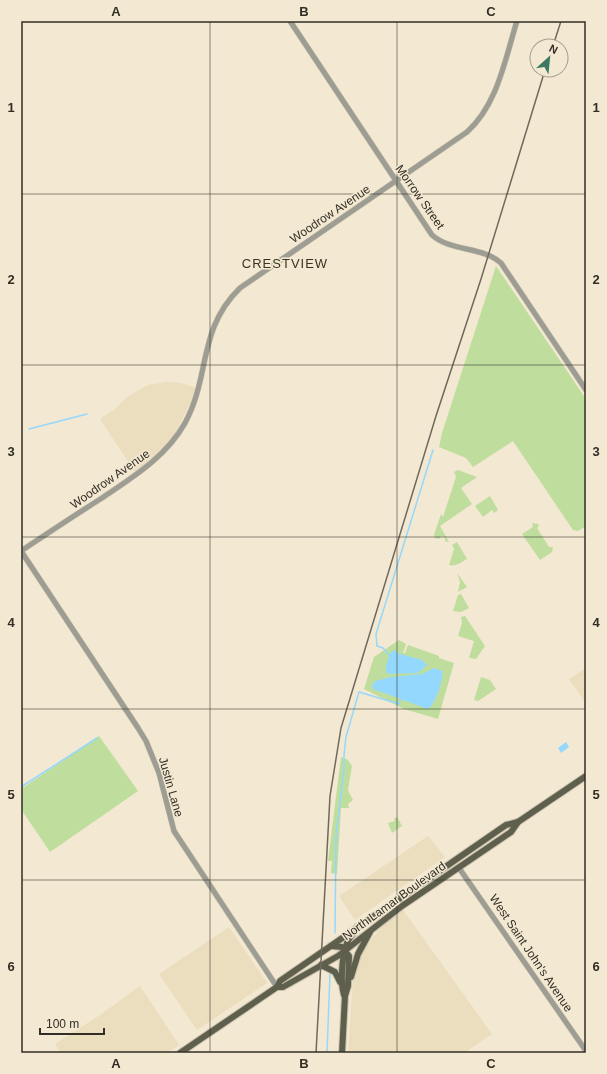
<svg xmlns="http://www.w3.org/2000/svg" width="607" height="1074" font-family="Helvetica,sans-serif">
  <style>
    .built { fill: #ebdebf }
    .green { fill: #bfdd9d }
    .water { fill: #95d8fe }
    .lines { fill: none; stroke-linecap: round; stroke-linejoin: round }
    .stream { stroke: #95d8fe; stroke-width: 1.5 }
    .minor-casing { stroke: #ccc3af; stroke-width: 6 }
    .major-casing { stroke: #ccc3af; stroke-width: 8 }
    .minor { stroke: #9d9d93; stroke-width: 5 }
    .major { stroke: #5f5f4d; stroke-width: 6 }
    .rail { stroke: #6f695c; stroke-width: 1.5 }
    .grid { fill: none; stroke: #322e25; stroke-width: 1; stroke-opacity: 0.55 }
    .labels { text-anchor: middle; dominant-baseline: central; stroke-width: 3; stroke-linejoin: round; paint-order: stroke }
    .street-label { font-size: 12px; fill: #322e25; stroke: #f3e8d1 }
    .neighbourhood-label { font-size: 13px; letter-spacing: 1px; fill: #3b3320; stroke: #f3e8d1 }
    .neatline { fill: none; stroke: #322e25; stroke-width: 1.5 }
    .grid-label { font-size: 13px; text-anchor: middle; font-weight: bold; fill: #322e25 }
  </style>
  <rect width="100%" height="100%" fill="#f3e8d1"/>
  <g class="built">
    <path d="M166,382L181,383L196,388L190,404L174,435L151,460L135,472L100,419L115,409L127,397L148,385Z"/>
    <path d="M586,668V704L569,679Z"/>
    <path d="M428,836L445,857L355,920L339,896Z"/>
    <path d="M403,910L492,1034L464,1053H348L353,978L357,961L372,938L385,924Z"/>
    <path d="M229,927L267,983L197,1030L159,974Z"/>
    <path d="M140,986L179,1045L167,1053H61L55,1044L100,1015Z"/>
  </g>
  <g class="green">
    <path d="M496,266L586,399V526L578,531L573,530L513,441L473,467L466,458L439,447L442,433Z"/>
    <path d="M458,470L477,477L461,488L472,504L440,526L449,542L445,541V537L441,536L439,539L435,538L434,535L441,514L443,517L456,477L454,472Z"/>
    <path d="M490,496L498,510L494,513L492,510L483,517L475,506Z"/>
    <path d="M532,523L538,524L539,526L537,528L549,547H553L552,552L540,560L522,534L533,527Z"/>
    <path d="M457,542L467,559C461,562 456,567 449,565L454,549L452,545Z"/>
    <path d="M457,573L467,587L458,592L460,582Z"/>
    <path d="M461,594L469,608L461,612L453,611L458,595Z"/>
    <path d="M465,616L485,646L476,659L469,658L474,641L458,636L462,623L461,617Z"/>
    <path d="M399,640L406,644L403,653H405L408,645L439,656V658L454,663L438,719L404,709L364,689L374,657Z"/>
    <path d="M481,677L490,680L496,689L478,701L474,700Z"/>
    <path d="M99,736L138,791L50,852L21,809V789Z"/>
    <path d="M341,757L348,760L352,766L348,790L353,800L348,804L349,808H341L337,874L331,873L332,861H328Z"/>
    <path d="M397,817L402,826L392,833L388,823L395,821L394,819Z"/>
  </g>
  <g class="water">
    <path d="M396,650L397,653L422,660L427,665L418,673L389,674L386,672V665L391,652Z"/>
    <path d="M434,668L442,671C444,679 435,705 428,709L373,689L372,686L375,681L391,677L422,674Z"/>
    <path d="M566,742L569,747L561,753L558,748Z"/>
  </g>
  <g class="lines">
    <g class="stream">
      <path d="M29,429L87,414"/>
      <path d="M390,656L383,648L377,646L376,634L433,450"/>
      <path d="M21,787L97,738"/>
      <path d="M335,933L336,837L344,769V755L346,737L359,692L399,704L401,698"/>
      <path d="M327,1053L330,974"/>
    </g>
    <defs>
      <g id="minor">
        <path d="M290,21L432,235C451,252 482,246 501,263L586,390"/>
        <path d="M21,551C48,533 75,515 102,498C133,477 166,457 185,423C211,375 197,330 240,288L467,132C498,104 505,59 517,21"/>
        <path d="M21,551L138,728L146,741L159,773L174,831L277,987"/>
        <path d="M459,868L586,1051"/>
      </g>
      <g id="major">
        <path d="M331,946L342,947L349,956L348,986L345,996L342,1053"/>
        <path d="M321,965L335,972L340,982"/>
        <path d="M351,977L358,954L370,932"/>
        <path d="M277,987H283L338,956L402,906L511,832L518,822"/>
        <path d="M344,995C340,982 342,956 347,943C349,937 354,934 357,927"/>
        <path d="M180,1053L277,987L280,981L506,825L518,822L586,776"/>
      </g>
    </defs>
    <use href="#minor" class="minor-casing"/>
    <use href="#major" class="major-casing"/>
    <use href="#minor" class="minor"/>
    <use href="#major" class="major"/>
    <g class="rail">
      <path d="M553,46L561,21"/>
      <path d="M316,1053L330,796L341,728L436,416L481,279L545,70"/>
    </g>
  </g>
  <path class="grid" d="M210,21V1053M397,21V1053M21,194H586M21,365H586M21,537H586M21,709H586M21,880H586"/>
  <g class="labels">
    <g class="street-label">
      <text transform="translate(420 197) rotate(55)">Morrow Street</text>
      <text transform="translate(330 214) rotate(-34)">Woodrow Avenue</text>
      <text transform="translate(110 479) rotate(-35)">Woodrow Avenue</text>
      <text transform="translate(171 787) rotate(74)">Justin Lane</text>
      <text transform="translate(394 901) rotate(-36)">North Lamar Boulevard</text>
      <text transform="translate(531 953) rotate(56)">West Saint John's Avenue</text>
    </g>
    <g class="neighbourhood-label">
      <text x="285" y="263">CRESTVIEW</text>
    </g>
  </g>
  <rect width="607" height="1074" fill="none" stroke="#f3e8d1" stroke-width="44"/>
  <g transform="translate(549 58) rotate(27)"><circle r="19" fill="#f3e8d1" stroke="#a69e8c"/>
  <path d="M0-3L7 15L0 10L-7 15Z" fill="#3c7862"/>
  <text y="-6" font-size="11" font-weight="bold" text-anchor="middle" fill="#322e25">N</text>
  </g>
  <path d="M40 1028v6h64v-6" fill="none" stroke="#322e25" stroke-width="2"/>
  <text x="46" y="1028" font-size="12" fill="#322e25" stroke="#f3e8d1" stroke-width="3" paint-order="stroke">100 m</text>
  <rect x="22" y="22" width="563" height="1030" class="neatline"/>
  <g class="grid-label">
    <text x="116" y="16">A</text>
    <text x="304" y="16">B</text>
    <text x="491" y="16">C</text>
    <text x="11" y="112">1</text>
    <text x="596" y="112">1</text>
    <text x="11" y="284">2</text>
    <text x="596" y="284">2</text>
    <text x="11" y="456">3</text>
    <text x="596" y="456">3</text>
    <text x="11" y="627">4</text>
    <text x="596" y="627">4</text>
    <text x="11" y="799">5</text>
    <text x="596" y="799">5</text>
    <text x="11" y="971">6</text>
    <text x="596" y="971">6</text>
    <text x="116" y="1068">A</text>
    <text x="304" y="1068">B</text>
    <text x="491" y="1068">C</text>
  </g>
</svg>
